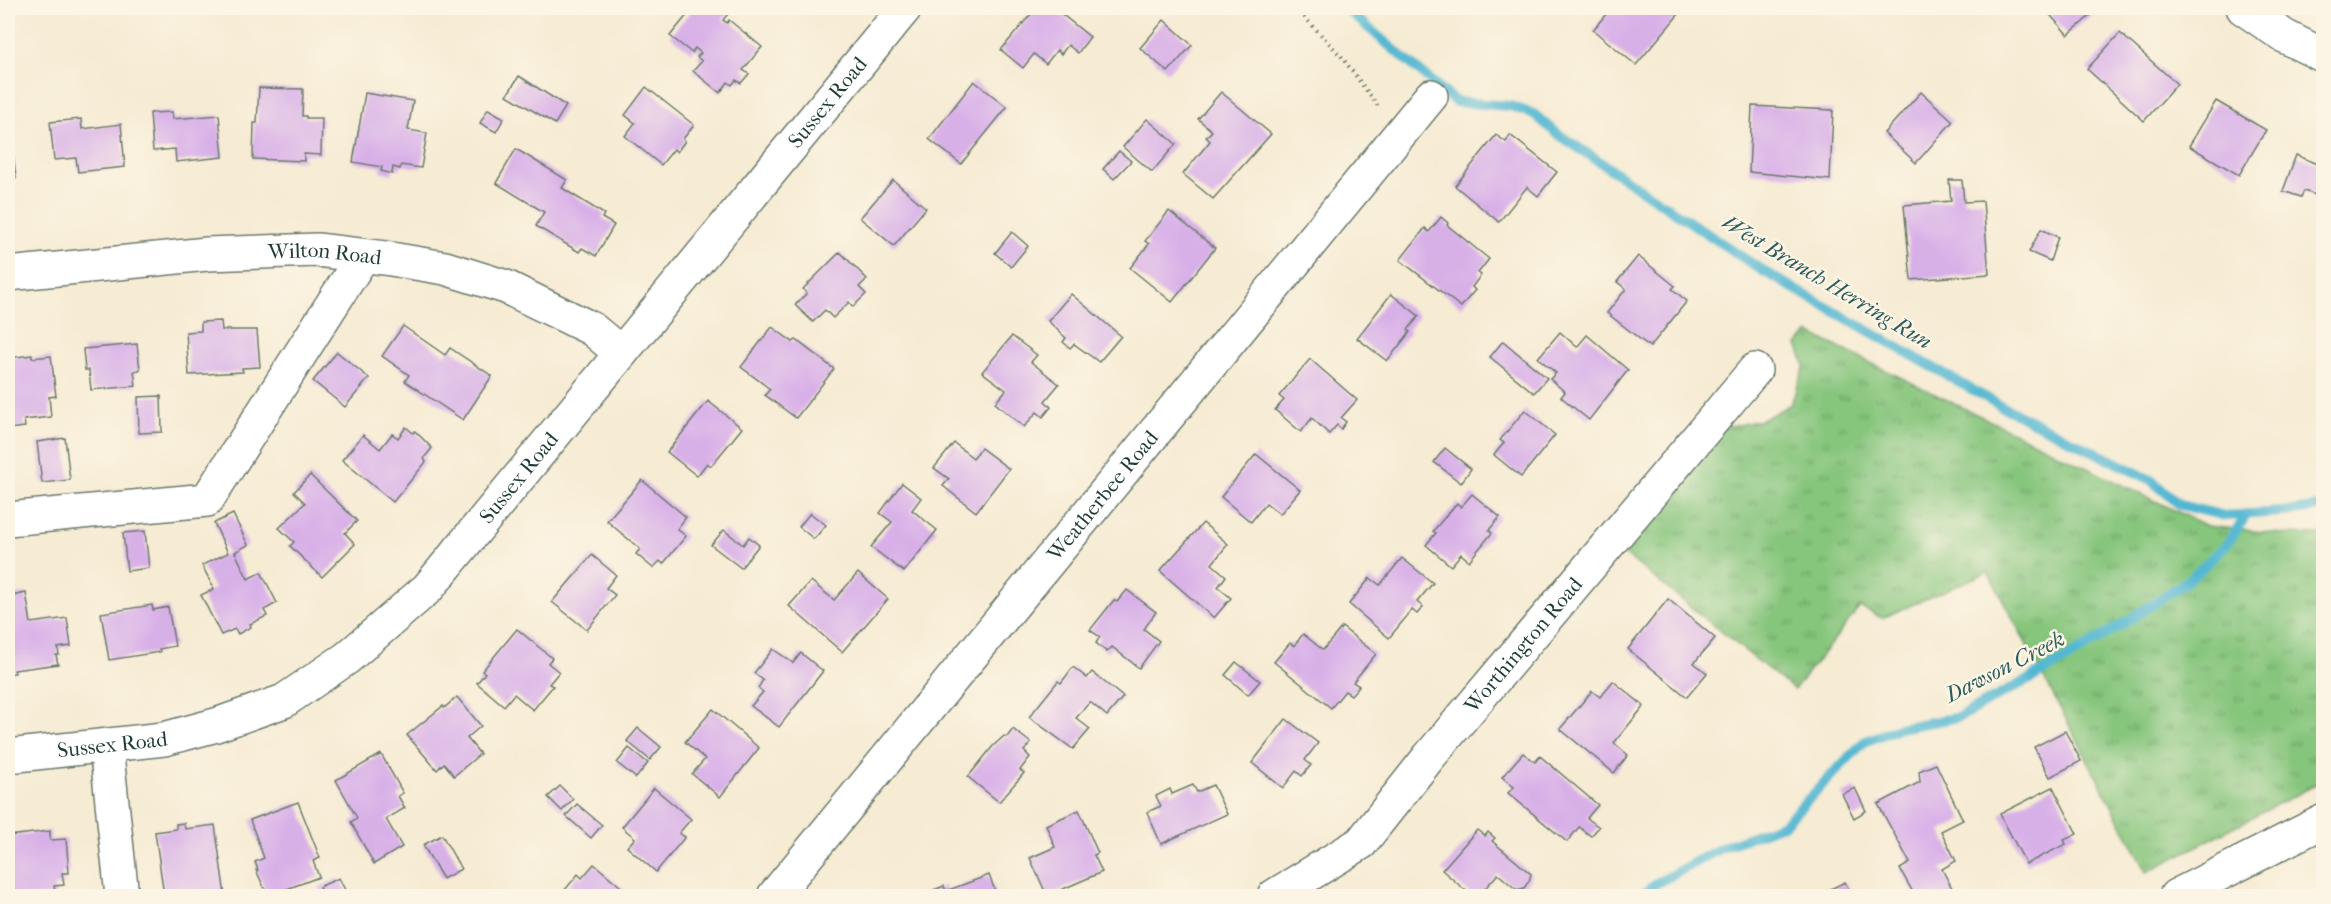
<svg xmlns="http://www.w3.org/2000/svg" width="2331" height="904" font-family="'IM FELL French Canon',serif">
  <style>
    .grass { fill: url(#grass-tufts); stroke: #528158; stroke-width: 1.5 }
    .lines { fill: none; stroke-linecap: round; stroke-linejoin: round }
    .stream { stroke: #53b7d2; stroke-width: 10 }
    .building { fill: #d8b0e8 }
    .minor-casing { stroke: #6a7a6c; stroke-width: 36 }
    .path { stroke: #6a7a6c; stroke-width: 4; stroke-dasharray: 1.5 4.5; stroke-linecap: butt }
    .minor { stroke: #fff; stroke-width: 33 }
    .labels { text-anchor: middle; dominant-baseline: central; stroke-width: 5; stroke-linejoin: round; paint-order: stroke }
    .street-label { font-size: 21px; fill: #1f3d34; stroke: #fcf5e5 }
    .water-label { font-size: 22px; font-style: italic; fill: #2c5c5c; stroke: #fcf5e5 }
  </style>
  <defs>
    <pattern id="grass-tufts" width="24" height="20" patternUnits="userSpaceOnUse" patternTransform="scale(1.5)"><rect width="24" height="20" fill="#85c57c"/><path d="M3 7l-1-3M5 7V3M7 7l1-3M15 17l-1-3M17 17v-4M19 17l1-3" fill="none" stroke="#6ca166"/></pattern>
  </defs>
  <rect width="100%" height="100%" fill="#fcf5e5"/>
  <filter id="ink" filterUnits="userSpaceOnUse"><feTurbulence type="fractalNoise" baseFrequency=".0167" numOctaves="2"/><feDisplacementMap in="SourceGraphic" scale="12" xChannelSelector="R" yChannelSelector="G"/><feConvolveMatrix kernelMatrix="1 2 1 2 8 2 1 2 1" color-interpolation-filters="sRGB"/></filter>
  <filter id="wash" filterUnits="userSpaceOnUse"><feTurbulence type="fractalNoise" baseFrequency=".008" numOctaves="4" result="noise"/><feDisplacementMap in="SourceGraphic" scale="24" xChannelSelector="R" yChannelSelector="G"/><feGaussianBlur stdDeviation="1.35" result="paint"/><feColorMatrix in="noise" values="0 0 0 0 0 0 0 0 0 0 0 0 0 0 0 0 0 1.4 0 .05"/><feComposite in="paint" operator="in"/></filter>
  <g filter="url(#wash)">
    <rect width="100%" height="100%" fill="#f6ebd3"/>
    <path class="grass" d="M1809,333L2207,526L2283,534L2323,535V781L2147,872L1988,572L1882,618L1860,607L1794,690L1623,553L1722,428L1762,420L1791,404L1805,365L1797,345Z"/>
    <g class="lines">
      <g class="stream">
        <path d="M1345,8L1456,102L1510,106L1534,114L1555,132L1763,271L2001,406L2151,480L2180,505L2225,516L2294,511L2324,506"/>
        <path d="M1642,896L1655,884L1723,847L1784,824L1864,742L1899,728L1959,717L2063,661L2135,616L2187,581L2227,544L2247,514"/>
      </g>
    </g>
    <g id="blocks">
      <g class="building">
        <path d="M428,8H455L454,17L427,14Z"/>
        <path d="M693,8H728L731,10L723,20L727,23L729,20L762,47L743,70L749,74L741,83L736,80L732,85L728,82L720,93L693,71L702,61L697,57L701,53L695,48L692,53L670,36Z"/>
        <path d="M1036,8H1054L1090,37L1078,53L1068,45L1061,54L1057,50L1046,64L1034,54L1023,68L1001,50Z"/>
        <path d="M1611,8H1684L1636,65L1593,30Z"/>
        <path d="M2044,8H2099L2068,35Z"/>
        <path d="M1164,20L1192,45L1168,72L1140,48Z"/>
        <path d="M2120,33L2177,84L2144,121L2087,69Z"/>
        <path d="M519,76L566,106L555,124L507,95Z"/>
        <path d="M974,81L1007,107L961,164L929,139Z"/>
        <path d="M646,87L694,125L683,139L685,141L677,152L674,149L661,165L625,136L635,123L625,115Z"/>
        <path d="M259,88L303,89L302,116H306V118H322L321,155L304,154V161L253,159L254,123H257Z"/>
        <path d="M1221,92L1271,134L1213,199L1183,174L1210,141L1206,137L1212,131L1198,119Z"/>
        <path d="M1921,92L1953,121L1916,163L1884,133Z"/>
        <path d="M365,93L413,101L408,130L427,133L421,168L401,165L400,169L393,167L392,174L381,171L382,167L353,162Z"/>
        <path d="M2216,101L2266,130L2239,175L2189,146Z"/>
        <path d="M1752,106L1833,110L1830,180L1749,172Z"/>
        <path d="M488,109L504,118L496,132L480,123Z"/>
        <path d="M8,112L16,178L8,179Z"/>
        <path d="M172,112L173,119L219,115L223,157L176,162L175,149L153,151L150,113Z"/>
        <path d="M81,119L82,129L121,124L125,167L78,172L76,158L54,160L50,122Z"/>
        <path d="M1147,119L1176,144L1152,172L1123,147Z"/>
        <path d="M1496,135L1506,142L1510,135L1557,172L1538,196L1527,187L1499,222L1455,186Z"/>
        <path d="M516,149L567,180L562,188L604,214L602,218L614,225L596,256L582,248L579,252L536,226L544,212L496,183Z"/>
        <path d="M2324,149V198L2304,191L2301,197L2283,191L2296,155L2318,164Z"/>
        <path d="M1119,151L1131,161L1114,179L1103,169Z"/>
        <path d="M893,180L926,208L894,246L860,218Z"/>
        <path d="M1949,180H1962L1964,202L1983,201L1989,274L1911,280L1904,205L1951,201Z"/>
        <path d="M1169,211L1215,248L1172,302L1130,268L1149,244L1145,241Z"/>
        <path d="M1441,217L1448,223L1447,225L1489,259L1478,273L1481,275L1472,287L1475,290L1461,307L1400,260L1425,228L1429,232Z"/>
        <path d="M2041,229L2058,237L2050,261L2029,252Z"/>
        <path d="M1012,232L1028,246L1011,267L995,253Z"/>
        <path d="M840,252L867,279L859,287L866,294L853,307L849,302L833,318L825,310L813,322L795,305L807,293L803,289Z"/>
        <path d="M1638,256L1675,286L1672,289L1687,301L1650,347L1607,313L1626,289L1617,282Z"/>
        <path d="M1071,294L1121,336L1099,362L1074,344L1070,348L1063,342L1066,338L1048,321Z"/>
        <path d="M1391,294L1419,316L1408,330L1410,332L1387,361L1357,338Z"/>
        <path d="M221,321L222,330H257L260,367L242,368L243,372L189,375L186,332L201,331V322Z"/>
        <path d="M403,326L445,355L450,348L492,376L463,420L405,381L409,375L382,356Z"/>
        <path d="M772,327L793,342L796,340L834,369L796,418L765,395L770,389L741,367Z"/>
        <path d="M1560,332L1577,347L1587,335L1628,370L1589,420L1561,397L1565,392L1550,379L1556,373L1538,358Z"/>
        <path d="M1012,336L1037,355L1031,362L1059,384L1045,401L1051,407L1043,417L1037,412L1024,427L995,403L1006,390L982,372Z"/>
        <path d="M1503,341L1547,378L1534,393L1490,357Z"/>
        <path d="M137,344L140,370L134,371L136,386L91,390L89,370H85L83,349Z"/>
        <path d="M337,352L369,378L345,407L313,381Z"/>
        <path d="M32,355V358L51,356L56,396L49,397L51,417L24,420L25,427L8,429V358Z"/>
        <path d="M1310,359L1357,400L1341,418L1346,422L1341,429L1337,425L1329,434L1312,418L1301,432L1275,410L1284,400L1279,396Z"/>
        <path d="M161,396L162,432L139,433L138,397Z"/>
        <path d="M708,401L742,428L711,466L707,463L697,476L667,452Z"/>
        <path d="M1525,410L1555,435L1521,477L1494,455L1504,443L1500,440Z"/>
        <path d="M406,427L413,433L415,431L432,448L424,458L426,462L393,502L342,460L363,435L380,449L392,434L398,438Z"/>
        <path d="M65,438L70,480L42,483L37,442Z"/>
        <path d="M954,443L973,458L981,448L1009,469L976,512L943,486L949,479L934,468Z"/>
        <path d="M1445,448L1471,469L1461,483L1434,462Z"/>
        <path d="M1256,454L1300,490L1280,514L1266,503L1251,522L1221,497Z"/>
        <path d="M310,475L357,521L345,533L355,544L322,577L290,546L294,542L279,528L305,503L294,492Z"/>
        <path d="M642,480L686,517L677,529L686,536L663,564L660,561L653,568L636,554L640,549L607,521Z"/>
        <path d="M902,483L921,498L912,510L937,530L904,572L871,547L892,522L880,513Z"/>
        <path d="M1472,494L1500,517L1489,530L1492,533L1469,561L1461,554L1451,566L1426,545L1436,533L1433,531L1457,503L1461,507Z"/>
        <path d="M810,513L826,525L814,539L799,527Z"/>
        <path d="M233,514L248,545L235,552L248,579L261,572L277,603L264,610L267,616L250,624L251,627L238,634L235,629L221,635L201,595L214,589L202,565L228,553L214,523Z"/>
        <path d="M1203,523L1228,544L1212,564L1226,576L1218,587L1231,598L1214,618L1160,571Z"/>
        <path d="M724,530L743,545L749,537L759,545L741,568L711,545Z"/>
        <path d="M145,531L149,568L127,571L123,533Z"/>
        <path d="M592,555L616,575L606,588L615,595L587,630L552,602Z"/>
        <path d="M1402,558L1433,583L1417,602L1423,607L1417,614L1412,610L1389,638L1349,604L1370,578L1380,585Z"/>
        <path d="M858,573L888,599L842,652L789,606L811,581L834,600Z"/>
        <path d="M1127,590L1156,612L1144,629L1159,641L1139,668L1112,647L1107,652L1096,643L1100,637L1090,630L1114,600L1117,602Z"/>
        <path d="M8,592H10L11,596L26,593L31,623L67,618L71,646L58,648L59,655H56L58,664L14,670L15,673L8,674Z"/>
        <path d="M1668,599L1715,638L1694,663L1707,673L1687,697L1628,649Z"/>
        <path d="M152,605L153,610L168,607L175,646L159,649L160,652L109,660L101,613Z"/>
        <path d="M1342,627L1376,654L1353,682L1359,686L1351,695L1345,691L1331,708L1274,662L1290,643L1294,646L1303,634L1323,650Z"/>
        <path d="M517,629L552,658L548,663L559,672L549,684L553,686L533,710L514,694L504,706L477,683L485,673L482,671Z"/>
        <path d="M773,649L793,663L801,653L823,671L779,727L751,706L763,692L758,688L763,680L754,673Z"/>
        <path d="M1236,662L1260,681L1248,695L1225,675Z"/>
        <path d="M1073,667L1087,678L1092,672L1123,697L1107,716L1090,702L1076,718L1090,729L1073,749L1029,717L1058,681L1061,683Z"/>
        <path d="M1613,681L1644,706L1614,743L1628,755L1614,773L1560,729L1592,691L1600,697Z"/>
        <path d="M457,697L481,726L467,738L480,754L454,776L444,763L437,770L407,735L443,706L444,708Z"/>
        <path d="M713,709L759,748L720,797L692,774L705,759L685,742Z"/>
        <path d="M1286,719L1318,743L1305,760L1311,765L1302,776L1296,771L1283,788L1252,763Z"/>
        <path d="M638,728L661,747L650,760L627,741Z"/>
        <path d="M1013,729L1031,743L1024,751L1030,757L1020,770L1024,773L999,802L968,777L993,746L1004,736L1007,737Z"/>
        <path d="M2065,731L2081,761L2050,777L2034,747Z"/>
        <path d="M629,748L648,763L636,778L617,763Z"/>
        <path d="M1523,753L1535,762L1540,756L1598,805L1587,818L1599,827L1591,836L1579,827L1567,842L1508,793L1514,787L1502,777Z"/>
        <path d="M381,754L403,793L398,796L405,808L386,819L402,847L374,864L351,822L357,818L336,780Z"/>
        <path d="M1936,764L1963,820L1941,831L1956,861L1942,869L1956,896H1915L1900,869L1910,863L1878,804L1920,782L1919,771Z"/>
        <path d="M1193,785L1197,792L1213,785L1227,814L1161,844L1147,812L1161,806L1156,796L1170,789L1172,794Z"/>
        <path d="M560,786L573,799L562,811L548,797Z"/>
        <path d="M2053,787L2077,834L2064,840L2066,844L2026,864L2000,814Z"/>
        <path d="M654,788L691,819L679,833L685,837L656,872L627,847L635,838L622,827Z"/>
        <path d="M1855,788L1866,811L1854,818L1842,794Z"/>
        <path d="M298,802L320,858L313,861L319,877L268,896L256,870H258L255,862L264,858L250,820Z"/>
        <path d="M577,804L602,825L591,838L566,816Z"/>
        <path d="M1079,810L1098,853L1094,855L1102,872L1047,896L1030,858L1055,847L1046,825Z"/>
        <path d="M184,823L185,829L215,825L225,896H164L155,832L176,829V824Z"/>
        <path d="M1477,830L1485,836L1488,832L1495,838L1492,841L1531,874L1529,881L1524,888L1517,890L1498,874L1478,896H1472L1442,870Z"/>
        <path d="M50,831V840L66,839L69,873H62L64,885L54,886L56,896H8V836Z"/>
        <path d="M442,835L461,869L443,879L423,845Z"/>
        <path d="M594,864L627,892L623,896H560L578,874L582,878Z"/>
        <path d="M989,875L997,896H922L921,895L944,886L946,891Z"/>
        <path d="M339,878L348,896H323L319,887Z"/>
        <path d="M1845,882L1852,896H1816Z"/>
      </g>
    </g>
  </g>
  <g filter="url(#ink)">
    <use href="#blocks" fill-opacity="0" stroke="#6a7a6c" stroke-width="1.5"/>
    <g class="lines">
      <defs>
        <g id="minor">
          <path d="M2243,8L2284,36L2324,56"/>
          <path id="s1" d="M8,274L207,254L317,250L385,258L445,268L506,287L592,329L621,353"/>
          <path d="M8,519L207,500L363,256"/>
          <path d="M106,746L122,896"/>
          <path id="s2" d="M8,756L164,739L216,725L284,701L347,658L428,588L905,8"/>
          <path id="s3" d="M774,896L1431,96"/>
          <path id="s4" d="M1274,896L1361,843L1429,757L1755,370"/>
          <path d="M2176,896L2324,821"/>
        </g>
      </defs>
      <use href="#minor" class="minor-casing"/>
      <path class="path" d="M1296,8L1341,56L1378,106"/>
      <use href="#minor" class="minor"/>
    </g>
  </g>
  <g class="labels">
    <g class="street-label">
      <text stroke="none"><textPath href="#s2" startOffset="1095">Sussex Road</textPath></text>
      <text stroke="none"><textPath href="#s1" startOffset="318">Wilton Road</textPath></text>
      <text stroke="none"><textPath href="#s2" startOffset="609">Sussex Road</textPath></text>
      <text stroke="none"><textPath href="#s3" startOffset="518">Weatherbee Road</textPath></text>
      <text stroke="none"><textPath href="#s4" startOffset="358">Worthington Road</textPath></text>
      <text stroke="none"><textPath href="#s2" startOffset="105">Sussex Road</textPath></text>
    </g>
    <g class="water-label">
      <text transform="translate(1827 282) rotate(31)">West Branch Herring Run</text>
      <text transform="translate(2005 667) rotate(-27)">Dawson Creek</text>
    </g>
  </g>
  <rect width="2331" height="904" fill="none" stroke="#fcf5e5" stroke-width="30"/>
</svg>
